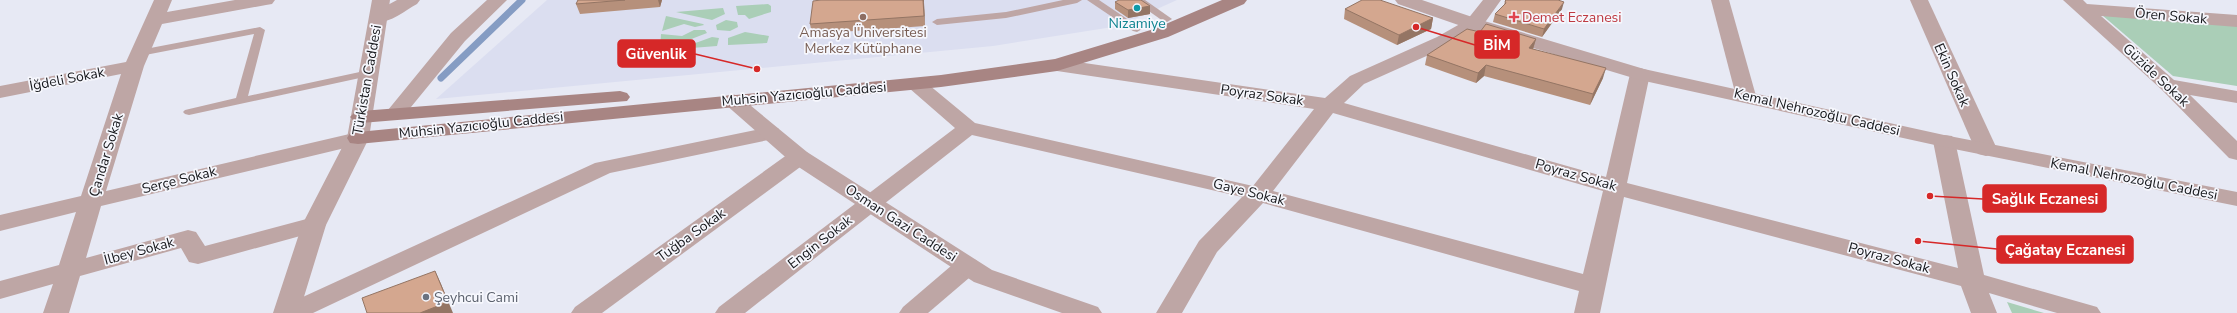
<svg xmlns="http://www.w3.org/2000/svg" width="2237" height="313" font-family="'Nunito Sans',sans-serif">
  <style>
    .built { fill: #dbdef0 }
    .green { fill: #aaceb7 }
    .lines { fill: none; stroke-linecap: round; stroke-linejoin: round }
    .stream { stroke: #859cc3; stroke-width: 7 }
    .service { fill: #bea6a5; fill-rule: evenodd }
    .minor { fill: #bea6a5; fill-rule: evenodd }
    .tertiary { fill: #bea6a5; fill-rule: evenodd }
    .secondary { fill: #a88583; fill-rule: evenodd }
    .wall { fill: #b6907b }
    .shaded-wall { fill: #947564 }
    .building { fill: #d4a78f; stroke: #947564 }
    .culture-dot { fill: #0f9aa8; stroke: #f6f7fd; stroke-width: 1.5 }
    .education-dot { fill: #8d6e63; stroke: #f6f7fd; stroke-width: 1.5 }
    .health-dot { fill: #e0444e; stroke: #f6f7fd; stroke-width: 1.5 }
    .worship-dot { fill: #6b7280; stroke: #f6f7fd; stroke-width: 1.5 }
    .labels { text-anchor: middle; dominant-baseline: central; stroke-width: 3.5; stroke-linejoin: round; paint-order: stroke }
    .street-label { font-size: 14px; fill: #17181c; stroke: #f6f7fd }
    .health-label { font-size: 14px; fill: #be3a42; stroke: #f6f7fd; text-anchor: start }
    .culture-label { font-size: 14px; fill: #0d838f; stroke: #f6f7fd }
    .education-label { font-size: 14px; fill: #785e54; stroke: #f6f7fd }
    .worship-label { font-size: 14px; fill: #5b616d; stroke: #f6f7fd; text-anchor: start }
    .leader { fill: none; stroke: #d62828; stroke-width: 1.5 }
    .callout-dot { fill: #d62828; stroke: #f6f7fd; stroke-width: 1.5 }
    .callout { fill: #d62828; stroke: #d62828; stroke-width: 1.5 }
    .callout-label { font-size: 15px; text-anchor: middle; font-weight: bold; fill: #fff }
  </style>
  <rect width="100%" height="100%" fill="#e7e9f4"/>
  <path class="built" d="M547,0H1177L1119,26L993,46L436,99Z"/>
  <g class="green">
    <path d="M768,4L771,6V12L749,19L745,15H738L736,6Z"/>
    <path d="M723,8L725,14L712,20L676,12Z"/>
    <path d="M2102,15L2237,26V86L2173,76Z"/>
    <path d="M666,16L703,24L704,25L695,27L684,24L662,31Z"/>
    <path d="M726,20L737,22L738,27L730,31L717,30L716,25Z"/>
    <path d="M694,30H705L707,33L660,51L661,34L682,36Z"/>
    <path d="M745,32L769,36L767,43L728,45V38Z"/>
    <path d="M712,37L719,38L717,46L679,49Z"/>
    <path d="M2007,302L2044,313H2012Z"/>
  </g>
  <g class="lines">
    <path class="stream" d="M441,78L522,0"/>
    <g class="service">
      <path d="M1063,0H1082L1077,3L1006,18L937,25L932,22L937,19L1006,12Z"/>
      <path d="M1087,0H1099L1142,29L1137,32L1133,31Z"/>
      <path d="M1133,0H1145L1172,19L1167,22L1163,21Z"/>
      <path d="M260,27L265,30L248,96L369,70L374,73L369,76L189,115L185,114L183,112L185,110L236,98L254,34L140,56L135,53L140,50Z"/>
    </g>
    <g class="minor">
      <path d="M154,0H172L167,12L235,0H275L272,4L266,5L162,24L144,66L106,191L358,132L366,133L369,138L366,143L101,206L86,258L188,230L196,232L205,246L314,217L322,220L326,225L322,230L198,264L189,262L181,248L80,276L69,313H43L53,284L0,299V281L59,265L76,212L0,231V215L81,196L121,74L0,98V86L126,62Z"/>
      <path d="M397,0H420L417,4C404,11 387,26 371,22L369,18L371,14Z"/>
      <path d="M487,0H507L465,41L402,118L395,120L388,118L385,114L388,110L451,33Z"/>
      <path d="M1483,0H1501L1481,28L1451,45L1364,84L1344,103L1606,177L1630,74L1633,70L1640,68L1647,70L1650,74L1627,183L1958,268L1933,141L1936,136L1944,135L1952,136L1955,141L1984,275L2097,307L2101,313H2057L1989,293L1997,313H1971L1961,286L1624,197L1600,313H1574L1579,291L1263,203L1217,252L1182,313H1156L1199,241L1242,197L972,135L745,313H715L719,307L955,128L909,88L906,84L909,80L916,78L923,80L975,123L1253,186L1314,109L1057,71L1050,69L1047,65L1050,61L1057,59L1325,98L1350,76L1437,37L1467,20ZM1333,113L1603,191L1583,274L1273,191Z"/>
      <path d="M1711,0H1729L1756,96L1753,100L1746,102L1739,100L1736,96Z"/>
      <path d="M1910,0H1928L1997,149L1994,154L1986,156L1978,154L1975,149Z"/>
      <path d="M2063,0H2083L2087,4L2237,15V27L2101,16L2174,80L2237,91V103L2190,95L2237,141V160L2229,158L2161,89Z"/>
      <path d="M770,127L778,128L781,133L778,138L610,173L313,313H277L281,307L595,163Z"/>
      <path d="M799,150L807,152L810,157L807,162L602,313H571L575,307L791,152Z"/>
      <path d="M967,258L976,260L979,266L976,272L928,313H899L903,307L958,260Z"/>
    </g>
    <g class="tertiary">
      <path d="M372,0H390L369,138L326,225L299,313H273L302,225L347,138Z"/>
      <path d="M1395,0H1422L1481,20L1644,69L1944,135L2237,192V206L1944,147L1640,80L1467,28L1398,4Z"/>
      <path d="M732,94L739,96L807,152L992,270L1098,307L1102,313H1062L974,282L791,162L725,104L722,100L725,96Z"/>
    </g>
    <g class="secondary">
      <path d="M1222,0H1247L1244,4L1168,37L1057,71L941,87L358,144L350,143L347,138L350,133L358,132L941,75L1055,59L1154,29Z"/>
      <path d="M620,91L627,93L630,97L627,101L361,123L354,121L350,117L354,113L361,111Z"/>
    </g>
  </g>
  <g class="wall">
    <path d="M578,0H662L660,7L580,14L576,4Z"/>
    <path d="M1505,1L1562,9L1542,37L1493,22L1495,14L1504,5Z"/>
    <path d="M1115,2L1150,6V14L1128,18L1115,9Z"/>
    <path d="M924,3L925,26L812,34L810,24Z"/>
    <path d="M1345,9L1433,18L1431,29L1397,45L1344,19Z"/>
    <path d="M1480,32L1536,39L1533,49L1603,78L1590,105L1484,76L1476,83L1425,65L1427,55Z"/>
  </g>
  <g class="shaded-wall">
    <path d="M658,0H662L660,7Z"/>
    <path d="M923,0H924V3L925,26L924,16Z"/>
    <path d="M1564,2L1562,9L1542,37L1544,29Z"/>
    <path d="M1150,6V14L1128,18V10Z"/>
    <path d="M1433,18L1431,29L1397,45L1399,35Z"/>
    <path d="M1536,39L1533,49L1529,48Z"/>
    <path d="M1486,65L1484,76L1476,83L1478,73Z"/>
    <path d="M1606,68L1603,78L1590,105L1593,94Z"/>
    <path d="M435,271L441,284L453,313H420Z"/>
  </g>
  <g class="building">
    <path d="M578,0H625L576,4Z"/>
    <path d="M821,0H923L924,16L810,24L813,1Z"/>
    <path d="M1119,0H1141L1150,6L1128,10L1115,2Z"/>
    <path d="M1362,0H1380L1433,18L1399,35L1345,9Z"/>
    <path d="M1506,0H1558L1564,2L1544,29L1495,14L1506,3L1505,1Z"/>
    <path d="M1486,24L1536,39L1529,48L1606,68L1593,94L1486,65L1478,73L1427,55L1467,29L1480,32Z"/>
    <path d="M435,271L448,302L420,313H367L362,298Z"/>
  </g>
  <circle class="culture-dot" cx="1137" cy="8" r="4"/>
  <circle class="education-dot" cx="863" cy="17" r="4"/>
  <path class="health-dot" d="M1512 11h4v4h4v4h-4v4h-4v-4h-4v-4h4z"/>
  <circle class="worship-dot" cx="426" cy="297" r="4"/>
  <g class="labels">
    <g class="street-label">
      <text transform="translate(2171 16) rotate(5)">Ören Sokak</text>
      <text transform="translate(1952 75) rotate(66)">Ekin Sokak</text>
      <text transform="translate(2156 75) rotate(43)">Güzide Sokak</text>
      <text transform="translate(67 79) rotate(-11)">İğdeli Sokak</text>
      <text transform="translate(367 80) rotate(-80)">Türkistan Caddesi</text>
      <text transform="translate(804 94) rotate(-5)">Muhsin Yazıcıoğlu Caddesi</text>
      <text transform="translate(1262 95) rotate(8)">Poyraz Sokak</text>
      <text transform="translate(1817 112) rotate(13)">Kemal Nehrozoğlu Caddesi</text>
      <text transform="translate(481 125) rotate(-6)">Muhsin Yazıcıoğlu Caddesi</text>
      <text transform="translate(106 155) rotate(-73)">Çandar Sokak</text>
      <text transform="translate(1576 175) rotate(16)">Poyraz Sokak</text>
      <text transform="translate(2134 179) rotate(11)">Kemal Nehrozoğlu Caddesi</text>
      <text transform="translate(179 180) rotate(-14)">Serçe Sokak</text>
      <text transform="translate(1249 192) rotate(14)">Gaye Sokak</text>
      <text transform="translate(901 223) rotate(33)">Osman Gazi Caddesi</text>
      <text transform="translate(691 235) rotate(-36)">Tuğba Sokak</text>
      <text transform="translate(820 242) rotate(-38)">Engin Sokak</text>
      <text transform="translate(139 251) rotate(-15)">İlbey Sokak</text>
      <text transform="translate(1889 258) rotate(15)">Poyraz Sokak</text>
    </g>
    <g class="health-label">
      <text x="1522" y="17">Demet Eczanesi</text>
    </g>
    <g class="culture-label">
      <text x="1137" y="23">Nizamiye</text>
    </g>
    <g class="education-label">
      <text x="863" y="32">Amasya Üniversitesi<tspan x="863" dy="16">Merkez Kütüphane</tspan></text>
    </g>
    <g class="worship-label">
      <text x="434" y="297">Şeyhcui Cami</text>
    </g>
  </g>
  <path class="leader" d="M1416 27L1475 45M757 69L695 54M1930 196L1983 199M1918 241L1997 249"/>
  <g class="callout-dot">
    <circle cx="1416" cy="27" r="4"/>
    <circle cx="757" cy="69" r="4"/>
    <circle cx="1930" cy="196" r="4"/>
    <circle cx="1918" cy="241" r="4"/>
  </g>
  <g class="callout">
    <rect x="1475" y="31" width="44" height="27" rx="4"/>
    <rect x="618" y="40" width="77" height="27" rx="4"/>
    <rect x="1983" y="185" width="123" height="27" rx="4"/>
    <rect x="1997" y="236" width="136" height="27" rx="4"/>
  </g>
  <g class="callout-label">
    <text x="1497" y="50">BİM</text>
    <text x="656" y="59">Güvenlik</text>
    <text x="2045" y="204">Sağlık Eczanesi</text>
    <text x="2065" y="255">Çağatay Eczanesi</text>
  </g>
</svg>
